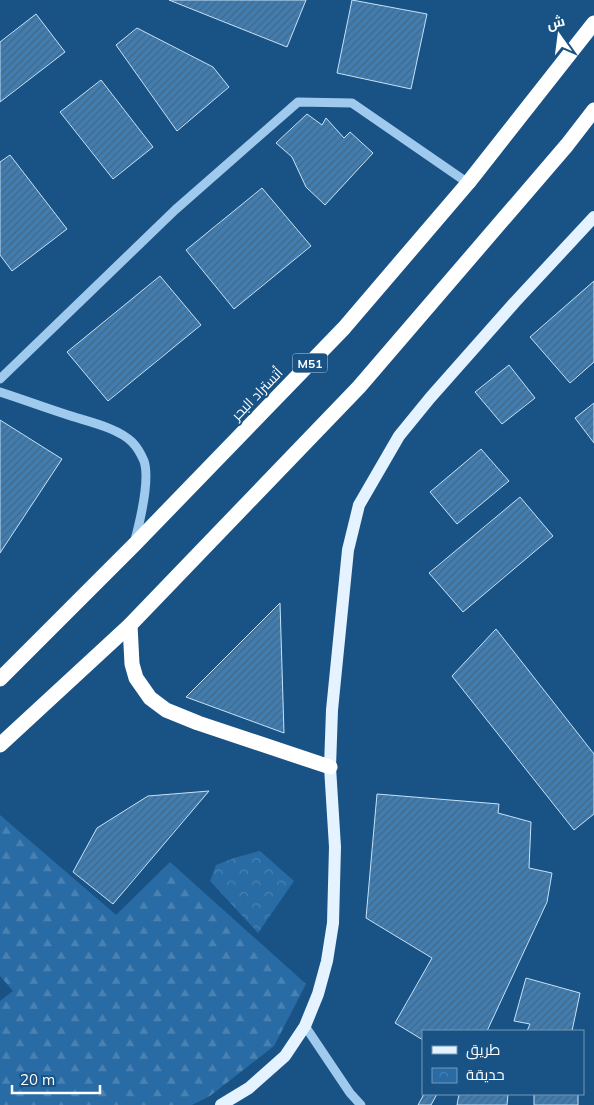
<svg xmlns="http://www.w3.org/2000/svg" width="594" height="1105" font-family="Mulish,Cairo,sans-serif">
  <style>
    .forest { fill: url(#forest-firs) }
    .park { fill: url(#park-crowns) }
    .building { fill: url(#building-hatch); stroke: #c5e2f9 }
    .lines { fill: none; stroke-linecap: round; stroke-linejoin: round }
    .minor { stroke: #a0caed; stroke-width: 9 }
    .major { stroke: #e5f2ff; stroke-width: 12 }
    .highway { stroke: #fff; stroke-width: 15 }
    .labels { text-anchor: middle; dominant-baseline: central; stroke-width: 4; stroke-linejoin: round; paint-order: stroke }
    .shield { fill: #195386; stroke: #bacbdb; stroke-width: 1 }
    .shield-label { font-size: 12px; font-weight: bold; fill: #fff }
    .street-label { font-size: 14px; fill: #fff; stroke: #195386 }
  </style>
  <defs>
    <pattern id="forest-firs" width="22" height="20" patternUnits="userSpaceOnUse" patternTransform="scale(1.25)"><rect width="22" height="20" fill="#296ba4"/><path d="M5 1l3.5 6h-7zM16 11l3.5 6h-7z" fill="#4981b2"/></pattern>
    <pattern id="park-crowns" width="20" height="18" patternUnits="userSpaceOnUse" patternTransform="scale(1.25)"><rect width="20" height="18" fill="#296ba4"/><path d="M2 6a3 3 0 1 1 6 0M12 15a3 3 0 1 1 6 0" fill="none" stroke="#4981b2"/></pattern>
    <pattern id="building-hatch" width="6" height="6" patternUnits="userSpaceOnUse" patternTransform="scale(1.25)"><rect width="6" height="6" fill="#417db0"/><path d="M-1 1l2-2M0 6l6-6M5 7l2-2" fill="none" stroke="#466783"/></pattern>
  </defs>
  <rect width="100%" height="100%" fill="#195386"/>
  <path class="forest" d="M0,815L116,915L170,862L306,984L274,1046L210,1096L192,1105H0V1001L13,991L0,976Z"/>
  <path class="park" d="M260,851L294,881L258,933L210,881L216,865L234,858Z"/>
  <g class="building">
    <path d="M169,0H306L287,47Z"/>
    <path d="M352,0L427,14L411,89L337,73Z"/>
    <path d="M36,14L65,52L0,102V42Z"/>
    <path d="M137,28L213,67L229,87L177,131L116,45Z"/>
    <path d="M101,80L153,147L113,179L60,112Z"/>
    <path d="M307,114L322,125L326,118L344,138L350,132L373,153L325,205L306,187L292,157L276,143Z"/>
    <path d="M10,155L67,229L12,271L0,255V162Z"/>
    <path d="M262,188L311,246L234,309L186,250Z"/>
    <path d="M160,276L201,325L108,401L67,352Z"/>
    <path d="M594,281V362L570,383L530,337Z"/>
    <path d="M509,365L535,398L502,424L475,392Z"/>
    <path d="M594,403V443L575,418Z"/>
    <path d="M0,420L62,459L0,553Z"/>
    <path d="M481,449L509,481L457,524L430,492Z"/>
    <path d="M520,497L553,536L463,612L429,573Z"/>
    <path d="M280,603L284,733L186,697Z"/>
    <path d="M496,629L594,754V814L574,830L452,676Z"/>
    <path d="M209,791L113,904L73,872L97,828L148,796Z"/>
    <path d="M377,794L499,804L498,813L531,822L529,868L552,873L547,902L487,1031H423V1040L395,1023L432,958L366,918Z"/>
    <path d="M526,978L580,993L572,1031H527L530,1024L514,1021Z"/>
    <path d="M424,1094H437L431,1105H418Z"/>
    <path d="M459,1094H508L507,1105H457Z"/>
    <rect x="534" y="1094" width="44" height="11"/>
  </g>
  <g class="lines">
    <g class="minor">
      <path d="M0,379L175,210L298,102L352,103L468,183"/>
      <path d="M0,392C22,399 43,407 65,414C85,421 117,427 132,442C137,447 141,454 144,461C150,479 140,521 135,540"/>
      <path d="M305,1026L350,1093L361,1105"/>
    </g>
    <path class="major" d="M221,1105L249,1088L285,1056L305,1026L318,994L327,961L333,923L335,847L330,767L332,710L348,550L359,505L399,436L430,398L515,302L594,217"/>
    <g class="highway">
      <path d="M130,625L132,664L136,678L150,698L166,710L198,723L330,767"/>
      <path d="M0,679L134,545L344,328L468,183L594,23"/>
      <path d="M0,745L130,625L359,387L567,145L594,110"/>
    </g>
  </g>
  <g class="labels">
    <rect class="shield" x="292.5" y="353.5" width="35" height="19" rx="4"/>
    <g class="shield-label">
      <text x="310" y="363">M51</text>
    </g>
    <g class="street-label">
      <text transform="translate(257 394) rotate(-46)">أتستراد البحر</text>
    </g>
  </g>
  <rect x="422" y="1030" width="162" height="65" fill="#195386" stroke="#7598b6"/>
  <rect x="432" y="1046" width="25" height="8" fill="#e5f2ff" stroke="#7598b6"/>
  <text x="466" y="1055" font-size="15" fill="#ffffff">طريق</text>
  <rect x="432" y="1068" width="25" height="15" fill="url(#park-crowns)" stroke="#7598b6"/>
  <text x="466" y="1080" font-size="15" fill="#ffffff">حديقة</text>
  <g transform="translate(559 35) rotate(346)" stroke="#195386" stroke-width="4" paint-order="stroke">
  <path d="M0-4L9 19L0 12L-9 19Z" fill="#ffffff"/>
  <text y="-8" font-size="14" font-weight="bold" text-anchor="middle" fill="#ffffff">ش</text>
  </g>
  <path d="M12 1085v8h88v-8" fill="none" stroke="#ffffff" stroke-width="2.5"/>
  <text x="20" y="1085" font-size="15" fill="#ffffff" stroke="#195386" stroke-width="4" paint-order="stroke">20 m</text>
</svg>
